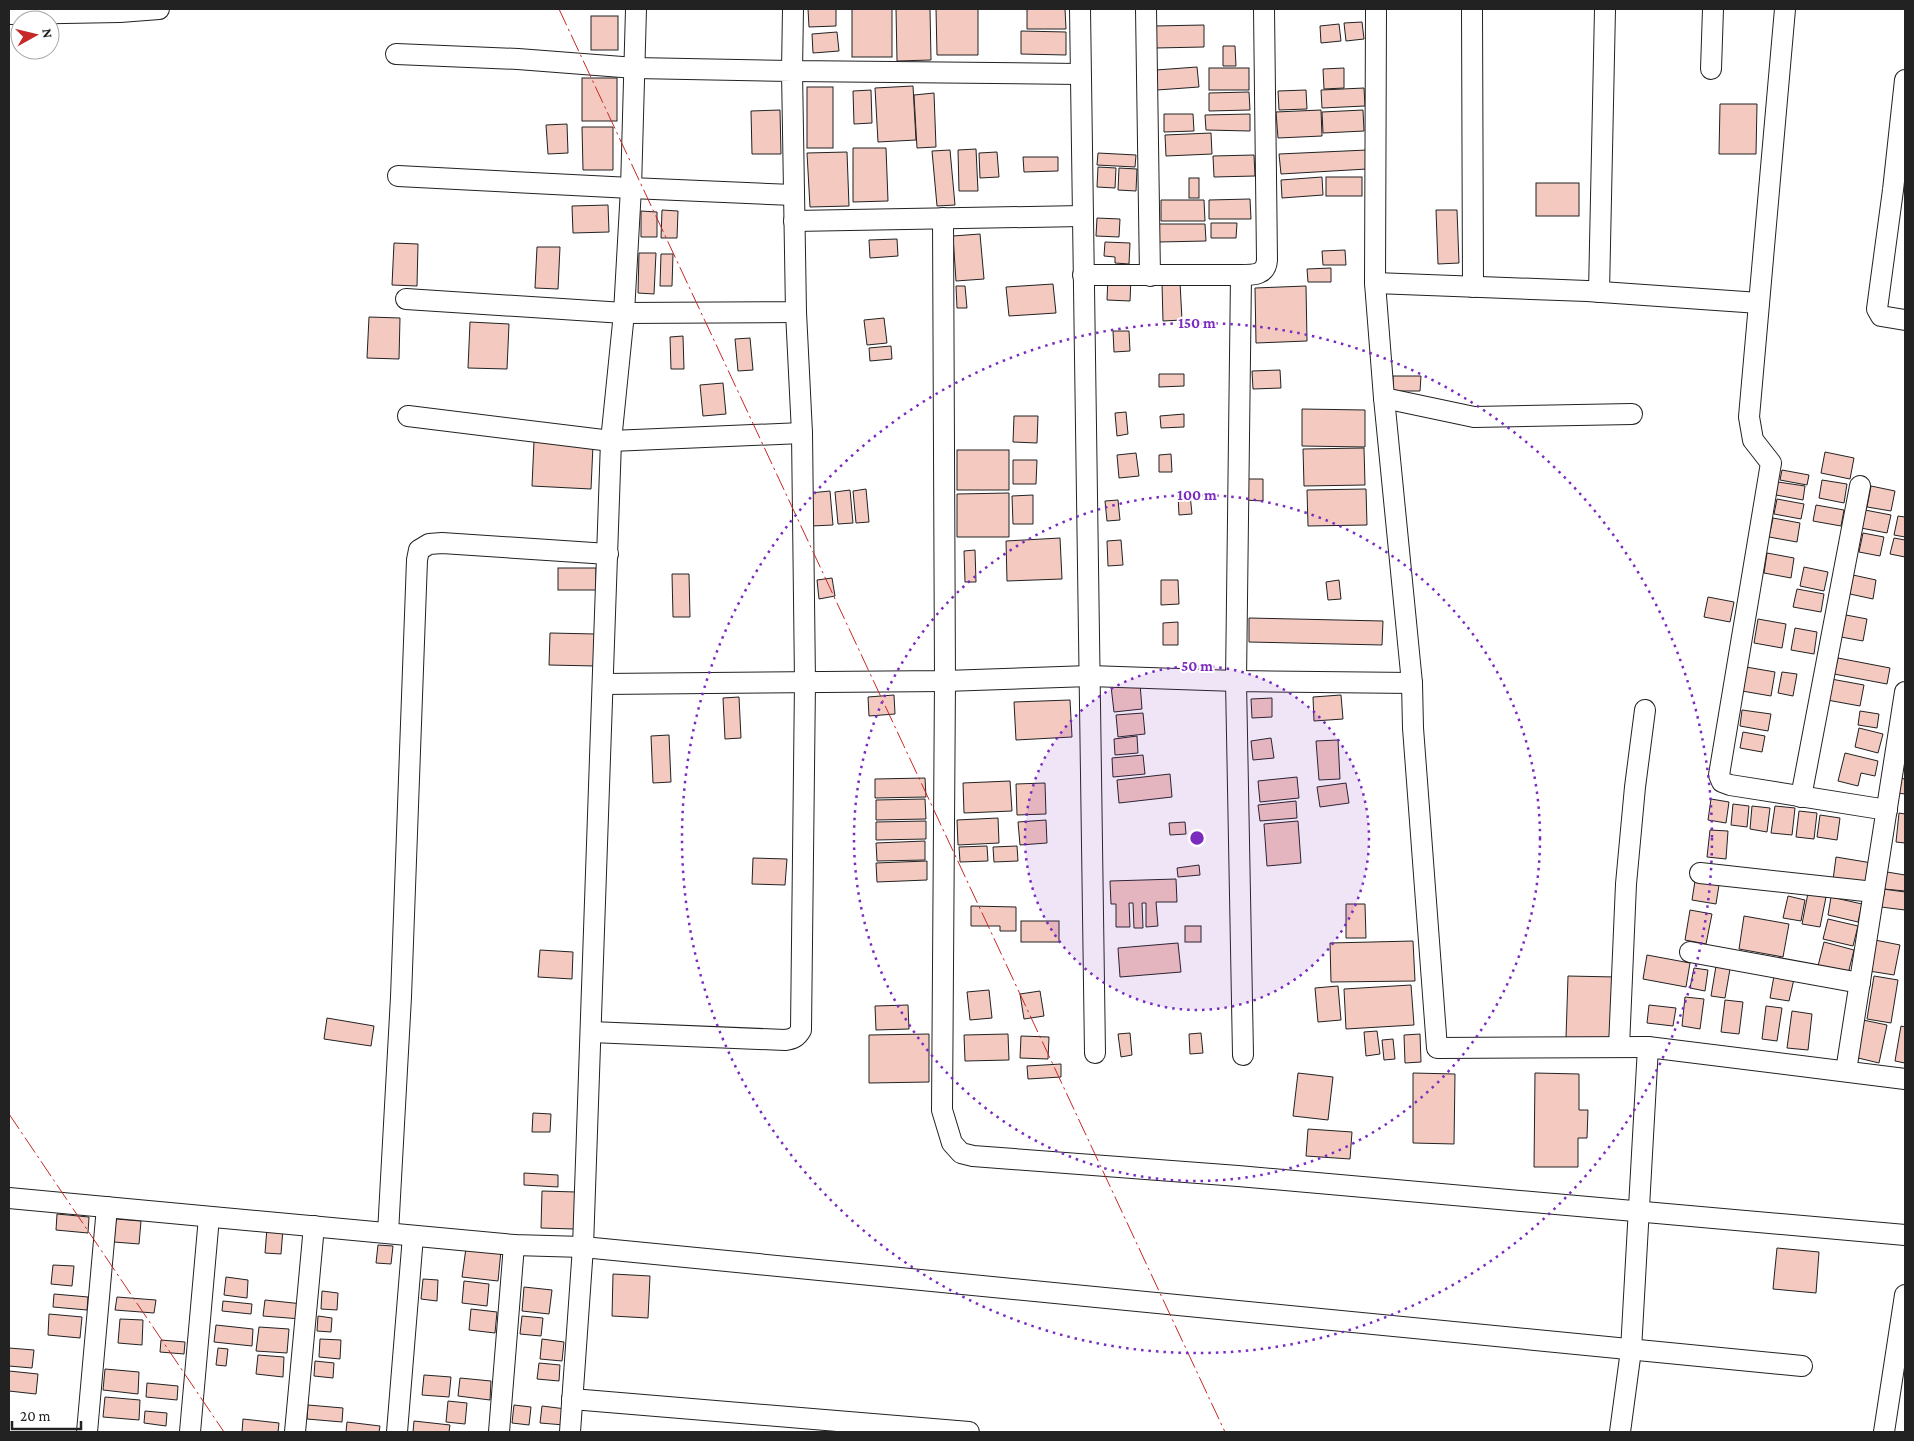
<svg xmlns="http://www.w3.org/2000/svg" width="1914" height="1441" font-family="'Crimson Pro',serif">
  <style>
    .building { fill: #f3c9c0; stroke: #222 }
    .lines { fill: none; stroke-linecap: round; stroke-linejoin: round }
    .minor-casing { stroke: #222; stroke-width: 22 }
    .minor { stroke: #fff; stroke-width: 20 }
    .power { stroke: #c62828; stroke-width: 1; stroke-dasharray: 18 4 2.5 4; stroke-linecap: butt }
    .ring { fill: none; stroke: #7b2cbf; stroke-width: 2.5; stroke-dasharray: 2.5 5 }
    .centre { fill: #7b2cbf; stroke: #fff; stroke-width: 2.5 }
    .ring-label { font-size: 15px; text-anchor: middle; font-weight: bold; fill: #7b2cbf; stroke: #fff; stroke-width: 4; stroke-linejoin: round; paint-order: stroke }
  </style>
  <rect width="100%" height="100%" fill="#fff"/>
  <g class="building">
    <path d="M808,9H836V26L809,27Z"/>
    <rect x="852" y="9" width="40" height="48"/>
    <path d="M896,9H930L931,60L897,61Z"/>
    <path d="M936,9H978V55H937Z"/>
    <path d="M1027,9H1065L1066,29H1027Z"/>
    <rect x="591" y="16" width="27" height="34"/>
    <path d="M1362,22L1364,39L1346,41L1344,23Z"/>
    <path d="M1339,24L1341,41L1321,43L1320,26Z"/>
    <path d="M1204,25V47L1155,48L1154,26Z"/>
    <path d="M1021,31L1066,32V55L1021,54Z"/>
    <path d="M837,32L839,51L813,53L812,34Z"/>
    <path d="M1223,46H1235L1236,66H1223Z"/>
    <path d="M1197,67L1199,87L1157,90L1156,70Z"/>
    <rect x="1209" y="68" width="40" height="22"/>
    <path d="M1344,68V88L1324,89L1323,69Z"/>
    <rect x="582" y="78" width="35" height="43"/>
    <path d="M913,86L916,140L878,142L875,88Z"/>
    <rect x="807" y="87" width="26" height="61"/>
    <path d="M1364,88L1365,106L1322,108L1321,90Z"/>
    <path d="M871,90L872,123L854,124L853,91Z"/>
    <path d="M1306,90L1307,109L1279,110L1278,91Z"/>
    <path d="M1249,92L1250,110L1209,111V93Z"/>
    <path d="M934,93L936,147L917,148L914,95Z"/>
    <path d="M1720,104H1757L1756,154H1719Z"/>
    <path d="M780,110L781,154H752L751,111Z"/>
    <path d="M1321,110L1322,136L1278,138L1276,112Z"/>
    <path d="M1363,110L1364,131L1323,133L1322,112Z"/>
    <path d="M1164,114H1193L1194,131L1164,132Z"/>
    <path d="M1250,114V131L1206,130L1205,115Z"/>
    <path d="M567,124L568,153L548,154L546,125Z"/>
    <path d="M582,127H613V170H583Z"/>
    <path d="M1211,133L1212,154L1166,156L1165,135Z"/>
    <path d="M853,148H886L888,201L853,202Z"/>
    <path d="M976,149L978,191H959L958,150Z"/>
    <path d="M950,150L955,205L937,206L932,151Z"/>
    <path d="M1367,150V169L1281,174L1279,154Z"/>
    <path d="M847,152L849,206L810,207L807,153Z"/>
    <path d="M997,152L999,177L980,178L979,153Z"/>
    <path d="M1098,153L1136,155L1135,167L1097,165Z"/>
    <path d="M1254,155L1255,176L1214,177L1213,156Z"/>
    <path d="M1023,157H1058V171L1024,172Z"/>
    <path d="M1098,167L1116,168L1115,188L1097,187Z"/>
    <path d="M1119,168L1137,169L1136,191L1118,190Z"/>
    <path d="M1322,177L1323,195L1282,198L1281,180Z"/>
    <rect x="1326" y="177" width="36" height="19"/>
    <rect x="1189" y="178" width="10" height="20"/>
    <rect x="1536" y="183" width="43" height="33"/>
    <path d="M1250,199L1251,219H1209V200Z"/>
    <path d="M1161,200H1204L1205,221H1161Z"/>
    <path d="M608,205L609,232L573,233L572,206Z"/>
    <path d="M662,210L678,211L677,238H661Z"/>
    <path d="M1436,210H1457L1459,263L1438,264Z"/>
    <path d="M641,211L657,212V237H641Z"/>
    <path d="M1097,218L1120,219L1119,237L1096,236Z"/>
    <path d="M1211,223H1237L1236,238H1211Z"/>
    <path d="M1159,224H1205L1206,241L1159,242Z"/>
    <path d="M980,234L984,279L956,281L953,236Z"/>
    <path d="M897,239L898,256L870,258L869,240Z"/>
    <path d="M1105,242L1130,243L1129,264L1115,263V257L1104,256Z"/>
    <path d="M394,243L418,244L417,286L392,285Z"/>
    <path d="M537,247H560L558,289L535,288Z"/>
    <path d="M1345,250L1346,265H1323L1322,251Z"/>
    <path d="M639,253H656L654,294L638,293Z"/>
    <path d="M661,254H673L672,286H660Z"/>
    <path d="M1331,268V282H1308L1307,269Z"/>
    <path d="M1108,277L1131,278L1130,301L1107,300Z"/>
    <path d="M1180,282L1182,320L1163,321L1162,283Z"/>
    <path d="M1053,284L1056,313L1009,316L1006,287Z"/>
    <path d="M956,286H965L967,308H957Z"/>
    <path d="M1306,286L1307,341L1256,343L1255,288Z"/>
    <path d="M369,317L400,318L399,359L367,358Z"/>
    <path d="M884,318L887,343L867,345L864,320Z"/>
    <path d="M470,322L509,324L507,369L468,368Z"/>
    <path d="M1113,331H1129L1130,351L1114,352Z"/>
    <path d="M683,336L684,369H671L670,337Z"/>
    <path d="M750,338L753,370L738,371L735,339Z"/>
    <path d="M891,346L892,359L870,361L869,348Z"/>
    <path d="M1280,370L1281,388L1253,389L1252,371Z"/>
    <path d="M1159,374H1184V386L1159,387Z"/>
    <path d="M1393,376H1421L1420,391H1393Z"/>
    <path d="M723,383L726,414L703,416L700,385Z"/>
    <path d="M1302,409L1365,410V447L1302,446Z"/>
    <path d="M1126,412L1128,434L1117,436L1115,413Z"/>
    <path d="M1184,414V427L1161,428L1160,416Z"/>
    <path d="M1014,416H1038L1037,443L1013,442Z"/>
    <path d="M534,441L593,445L591,489L532,486Z"/>
    <path d="M1364,448L1365,485L1304,486L1303,449Z"/>
    <rect x="957" y="450" width="52" height="40"/>
    <path d="M1825,452L1854,458L1850,479L1821,473Z"/>
    <path d="M1136,453L1139,476L1119,478L1117,455Z"/>
    <path d="M1171,454L1172,472H1159V455Z"/>
    <path d="M1013,460H1037L1036,484H1013Z"/>
    <path d="M1782,470L1809,475L1807,485L1780,480Z"/>
    <path d="M1244,479H1263V501L1244,500Z"/>
    <path d="M1822,480L1847,484L1844,503L1819,498Z"/>
    <path d="M1778,482L1805,486L1803,500L1776,495Z"/>
    <path d="M1871,486L1895,491L1891,511L1867,507Z"/>
    <path d="M866,489L869,522L856,523L853,491Z"/>
    <path d="M1366,489L1367,525L1308,526L1307,490Z"/>
    <path d="M850,490L853,523L838,524L835,492Z"/>
    <path d="M830,491L833,525L812,526L810,493Z"/>
    <path d="M1009,493V537H957V494Z"/>
    <path d="M1190,494L1192,514L1179,515L1178,495Z"/>
    <path d="M1033,495V524H1013L1012,496Z"/>
    <path d="M1777,499L1804,504L1801,519L1774,514Z"/>
    <path d="M1118,500L1120,520L1107,521L1105,501Z"/>
    <path d="M1816,505L1844,510L1841,526L1813,521Z"/>
    <path d="M1865,510L1891,515L1887,533L1861,528Z"/>
    <path d="M1898,516L1905,517V537L1894,535Z"/>
    <path d="M1773,518L1800,523L1797,542L1769,537Z"/>
    <path d="M1863,533L1884,537L1880,556L1859,552Z"/>
    <path d="M1060,538L1062,579L1007,581L1006,541Z"/>
    <path d="M1894,538L1905,540V557L1890,554Z"/>
    <path d="M1121,540L1123,565L1108,566L1107,541Z"/>
    <path d="M975,550L976,582H965L964,551Z"/>
    <path d="M1767,553L1794,558L1791,578L1764,573Z"/>
    <path d="M1804,567L1828,572L1824,591L1800,586Z"/>
    <rect x="558" y="568" width="38" height="22"/>
    <path d="M672,574H689L690,617H673Z"/>
    <path d="M1853,575L1876,580L1873,599L1850,594Z"/>
    <path d="M832,578L835,596L819,599L817,580Z"/>
    <path d="M1161,580H1178L1179,604L1161,605Z"/>
    <path d="M1339,580L1341,599L1328,600L1326,582Z"/>
    <path d="M1797,589L1824,594L1821,612L1793,607Z"/>
    <path d="M1708,597L1734,602L1730,622L1704,617Z"/>
    <path d="M1846,615L1867,619L1863,641L1841,637Z"/>
    <path d="M1249,618L1383,621L1382,645L1249,642Z"/>
    <path d="M1758,619L1786,624L1782,648L1754,643Z"/>
    <path d="M1178,622V645H1163V623Z"/>
    <path d="M1795,628L1817,632L1814,654L1791,650Z"/>
    <path d="M550,633L595,634V666L549,665Z"/>
    <path d="M1838,658L1890,668L1887,684L1834,674Z"/>
    <path d="M1746,667L1775,672L1771,696L1742,691Z"/>
    <path d="M1782,672L1797,674L1793,696L1778,693Z"/>
    <path d="M1831,679L1864,685L1860,706L1827,700Z"/>
    <path d="M1140,683L1142,709L1114,712L1111,686Z"/>
    <path d="M894,695L895,714L869,716L868,697Z"/>
    <path d="M1341,695L1343,719L1314,721L1313,697Z"/>
    <path d="M739,697L741,738L725,739L723,698Z"/>
    <path d="M1272,698V717L1252,718L1251,699Z"/>
    <path d="M1070,700L1072,737L1016,740L1014,702Z"/>
    <path d="M1742,710L1771,714L1768,731L1740,726Z"/>
    <path d="M1860,711L1879,714L1877,728L1858,725Z"/>
    <path d="M1143,713L1145,734L1118,737L1116,715Z"/>
    <path d="M1859,728L1883,734L1878,753L1855,747Z"/>
    <path d="M1743,732L1765,736L1762,752L1740,748Z"/>
    <path d="M669,735L671,782L653,783L651,736Z"/>
    <path d="M1137,736L1138,753L1115,755L1114,739Z"/>
    <path d="M1271,738L1274,758L1253,760L1251,741Z"/>
    <path d="M1338,740L1340,779L1319,780L1316,741Z"/>
    <path d="M1845,753L1878,761L1875,776L1861,773L1858,786L1838,781Z"/>
    <path d="M1143,755L1145,774L1113,777L1112,758Z"/>
    <path d="M1170,774L1172,797L1119,803L1117,780Z"/>
    <path d="M1297,777L1299,798L1260,802L1258,781Z"/>
    <path d="M925,778L926,797L875,798V779Z"/>
    <path d="M1899,778L1905,779V794L1897,793Z"/>
    <path d="M1010,781L1012,811L964,813L963,783Z"/>
    <path d="M1045,783L1046,814L1017,815L1016,784Z"/>
    <path d="M1346,783L1349,803L1320,807L1317,787Z"/>
    <path d="M925,799L926,819L876,820V800Z"/>
    <path d="M1711,799L1729,802L1726,823L1708,820Z"/>
    <path d="M1296,801L1297,818L1260,821L1258,805Z"/>
    <path d="M1733,804L1749,806L1747,827L1731,825Z"/>
    <path d="M1752,806L1770,808L1767,832L1750,829Z"/>
    <path d="M1775,806L1795,808L1792,835L1771,833Z"/>
    <path d="M1799,811L1817,813L1814,839L1796,837Z"/>
    <path d="M1899,813L1905,814V843L1896,842Z"/>
    <path d="M1820,815L1840,818L1837,840L1817,837Z"/>
    <path d="M998,818L999,843L958,845L957,820Z"/>
    <path d="M1046,820L1047,843L1020,845L1018,822Z"/>
    <path d="M926,821V839L876,840V822Z"/>
    <path d="M1298,821L1301,863L1267,866L1264,824Z"/>
    <path d="M1185,822L1186,834L1170,835L1169,823Z"/>
    <path d="M1710,830L1728,831L1726,859L1707,857Z"/>
    <path d="M925,841V860L877,861L876,843Z"/>
    <path d="M987,846L988,861L960,862L959,847Z"/>
    <path d="M1017,846L1018,861L994,862L993,847Z"/>
    <path d="M1836,857L1872,863L1869,885L1833,880Z"/>
    <path d="M753,858L787,859L785,885L752,884Z"/>
    <path d="M927,861V880L877,882L876,863Z"/>
    <path d="M1199,865L1200,875L1178,877L1177,868Z"/>
    <path d="M1887,872L1905,875V891L1884,889Z"/>
    <path d="M1176,879L1177,902H1156L1158,926L1146,927V903H1142L1143,928H1134L1133,903H1129L1130,927H1116V904H1111L1110,881Z"/>
    <path d="M1695,881L1719,885L1716,904L1692,900Z"/>
    <path d="M1883,889L1905,892V910L1881,907Z"/>
    <path d="M1808,893L1826,897L1820,927L1802,924Z"/>
    <path d="M1788,896L1805,900L1801,921L1783,918Z"/>
    <path d="M1831,897L1862,904L1858,922L1828,915Z"/>
    <path d="M1346,904H1365L1366,938H1346Z"/>
    <path d="M971,906L1016,907V931H1000V926H971Z"/>
    <path d="M1690,910L1712,914L1706,944L1685,940Z"/>
    <path d="M1744,916L1789,924L1783,957L1739,949Z"/>
    <path d="M1828,919L1858,926L1853,946L1823,939Z"/>
    <rect x="1021" y="921" width="38" height="21"/>
    <rect x="1185" y="926" width="16" height="16"/>
    <path d="M1875,940L1900,945L1894,975L1869,971Z"/>
    <path d="M1413,941L1415,981L1331,982L1330,943Z"/>
    <path d="M1824,942L1854,950L1848,974L1818,966Z"/>
    <path d="M1178,943L1181,972L1120,977L1118,948Z"/>
    <path d="M540,950L573,952L572,979L538,977Z"/>
    <path d="M1647,955L1690,963L1686,987L1643,979Z"/>
    <path d="M1716,966L1730,969L1725,998L1711,996Z"/>
    <path d="M1694,968L1708,970L1705,991L1690,988Z"/>
    <path d="M1568,976L1616,977L1615,1040L1566,1038Z"/>
    <path d="M1774,976L1794,979L1789,1001L1770,998Z"/>
    <path d="M1874,976L1898,980L1891,1023L1867,1019Z"/>
    <path d="M1411,985L1414,1025L1346,1029L1344,989Z"/>
    <path d="M1338,986L1341,1020L1318,1022L1315,988Z"/>
    <path d="M989,990L992,1018L970,1020L967,992Z"/>
    <path d="M1040,991L1044,1016L1024,1019L1020,994Z"/>
    <path d="M1685,997L1704,999L1700,1029L1682,1026Z"/>
    <path d="M1725,1000L1743,1002L1739,1034L1721,1032Z"/>
    <path d="M908,1005L909,1029L876,1030L875,1006Z"/>
    <path d="M1649,1005L1676,1008L1673,1026L1647,1023Z"/>
    <path d="M1766,1006L1782,1008L1777,1041L1762,1039Z"/>
    <path d="M1792,1011L1812,1014L1808,1050L1787,1048Z"/>
    <path d="M327,1018L374,1026L371,1046L324,1039Z"/>
    <path d="M1863,1020L1887,1025L1879,1063L1854,1057Z"/>
    <path d="M1901,1026L1905,1027V1063L1895,1061Z"/>
    <path d="M1377,1031L1380,1054L1366,1056L1364,1032Z"/>
    <path d="M1130,1033L1132,1055L1121,1057L1118,1034Z"/>
    <path d="M1201,1033L1203,1053L1190,1054L1189,1034Z"/>
    <path d="M929,1034V1082L869,1083V1035Z"/>
    <path d="M1008,1034L1009,1060L965,1061L964,1035Z"/>
    <path d="M1420,1034L1421,1062L1405,1063L1404,1035Z"/>
    <path d="M1021,1036L1049,1037L1048,1059L1020,1058Z"/>
    <path d="M1393,1039L1395,1059L1384,1060L1382,1040Z"/>
    <path d="M1061,1064V1077L1028,1079L1027,1066Z"/>
    <path d="M1298,1073L1333,1077L1328,1120L1293,1116Z"/>
    <path d="M1413,1073L1455,1074L1454,1144L1413,1143Z"/>
    <path d="M1535,1073L1579,1074V1110H1588L1587,1138H1578V1167H1534Z"/>
    <path d="M533,1113L551,1114L550,1132H532Z"/>
    <path d="M1308,1129L1352,1132L1350,1159L1306,1156Z"/>
    <path d="M524,1173L558,1175V1187L524,1185Z"/>
    <path d="M542,1191L576,1192L574,1229L541,1228Z"/>
    <path d="M57,1214L89,1217L88,1233L56,1230Z"/>
    <path d="M116,1219L141,1221L139,1244L114,1242Z"/>
    <path d="M267,1228L283,1229L281,1254L265,1253Z"/>
    <path d="M378,1245L393,1246L391,1264L376,1263Z"/>
    <path d="M466,1248L501,1251L498,1281L462,1277Z"/>
    <path d="M1777,1248L1819,1252L1816,1293L1773,1289Z"/>
    <path d="M53,1265L74,1266L72,1286L51,1284Z"/>
    <path d="M613,1274L650,1276L648,1318L612,1316Z"/>
    <path d="M226,1277L248,1280L247,1298L224,1295Z"/>
    <path d="M423,1279L438,1280L437,1301L421,1299Z"/>
    <path d="M464,1281L489,1284L487,1306L462,1303Z"/>
    <path d="M524,1287L552,1290L549,1314L522,1311Z"/>
    <path d="M322,1291L338,1293L337,1310L321,1309Z"/>
    <path d="M54,1294L88,1297L87,1310L53,1307Z"/>
    <path d="M117,1297L156,1300L154,1313L115,1310Z"/>
    <path d="M265,1300L303,1304L301,1319L263,1316Z"/>
    <path d="M223,1301L252,1304L251,1314L222,1311Z"/>
    <path d="M471,1309L497,1312L495,1333L469,1330Z"/>
    <path d="M49,1314L82,1317L80,1338L48,1335Z"/>
    <path d="M318,1316L332,1318L331,1332L317,1331Z"/>
    <path d="M522,1316L543,1318L541,1336L520,1334Z"/>
    <path d="M120,1319L143,1320L142,1345L118,1343Z"/>
    <path d="M216,1325L253,1329L252,1346L214,1342Z"/>
    <path d="M259,1327L289,1329L287,1353L256,1351Z"/>
    <path d="M320,1339L341,1340L340,1359L319,1357Z"/>
    <path d="M542,1339L564,1342L562,1361L540,1359Z"/>
    <path d="M161,1340L185,1342L184,1354L160,1352Z"/>
    <path d="M9,1348L34,1350L32,1368L9,1366Z"/>
    <path d="M218,1348L228,1349L226,1366L216,1365Z"/>
    <path d="M258,1355L284,1357L283,1377L256,1374Z"/>
    <path d="M315,1361L334,1363L333,1378L314,1376Z"/>
    <path d="M539,1363L560,1365L559,1381L537,1379Z"/>
    <path d="M105,1369L139,1372L138,1394L103,1390Z"/>
    <path d="M9,1371L38,1374L36,1394L9,1391Z"/>
    <path d="M424,1375L451,1377L449,1397L422,1395Z"/>
    <path d="M460,1378L491,1381L490,1400L458,1396Z"/>
    <path d="M147,1383L178,1386L177,1400L146,1397Z"/>
    <path d="M105,1397L140,1400L139,1420L103,1417Z"/>
    <path d="M448,1401L467,1403L465,1424L446,1422Z"/>
    <path d="M308,1405L343,1408L342,1422L307,1419Z"/>
    <path d="M514,1405L531,1407L529,1425L512,1423Z"/>
    <path d="M542,1406L566,1409L564,1425L540,1423Z"/>
    <path d="M145,1411L167,1413L166,1426L144,1423Z"/>
    <path d="M243,1419L279,1423L278,1432H242Z"/>
    <path d="M414,1421L450,1425L449,1432H413Z"/>
    <path d="M347,1422L380,1426L379,1432H346Z"/>
  </g>
  <g class="lines">
    <defs>
      <g id="minor">
        <path d="M793,9L792,71L1080,74"/>
        <path d="M1080,9L1095,1053"/>
        <path d="M1146,9L1150,276"/>
        <path d="M1376,9L1375,283L1384,398L1412,683L1413,728L1437,1048L1648,1047"/>
        <path d="M1472,9L1473,287"/>
        <path d="M1785,9L1749,417L1753,440L1771,463L1719,775L1722,782L1730,785L1887,810"/>
        <path d="M9,14L120,12L159,9"/>
        <path d="M396,54L518,59L635,68L792,71L796,312L624,313L406,299"/>
        <path d="M1711,69L1713,9"/>
        <path d="M1905,80L1893,190L1877,309L1881,316L1905,320"/>
        <path d="M398,176L631,188L793,195"/>
        <path d="M943,218L945,681L942,1110L952,1143L961,1153L973,1156L1238,1176L1905,1235"/>
        <path d="M794,221L1082,216"/>
        <path d="M1083,275H1241C1254,275 1266,275 1267,260L1264,9"/>
        <path d="M1375,283L1587,291L1759,303"/>
        <path d="M1599,292L1605,9"/>
        <path d="M1384,398L1474,417L1632,414"/>
        <path d="M408,416L611,441L802,433"/>
        <path d="M603,684L945,681L1090,676L1236,681L1241,275"/>
        <path d="M1801,797L1860,486"/>
        <path d="M1700,873L1874,892"/>
        <path d="M1690,952L1860,983"/>
        <path d="M591,1032L785,1040C793,1039 797,1037 801,1030L805,682L802,433L796,312"/>
        <path d="M1619,1047L1626,884L1635,787L1645,710"/>
        <path d="M1243,1055L1236,681L1412,683"/>
        <path d="M1846,1071L1905,692"/>
        <path d="M9,1198L514,1245L583,1247L1802,1366"/>
        <path d="M388,1233L401,997L417,560L419,550L429,544L442,543L608,554"/>
        <path d="M572,1399L969,1432"/>
        <path d="M87,1432L107,1207"/>
        <path d="M190,1432L209,1217"/>
        <path d="M295,1432L314,1226"/>
        <path d="M397,1432L413,1236"/>
        <path d="M499,1432L514,1245"/>
        <path d="M570,1432L583,1247L611,441L624,313L631,188L636,9"/>
        <path d="M1620,1432L1631,1350L1648,1047L1905,1079"/>
        <path d="M1884,1432L1905,1295"/>
      </g>
    </defs>
    <use href="#minor" class="minor-casing"/>
    <use href="#minor" class="minor"/>
    <g class="power">
      <path d="M559,9L1225,1432"/>
      <path d="M9,1114L224,1432"/>
    </g>
  </g>
  <circle cx="1197" cy="838" r="172" fill="#7b2cbf" fill-opacity=".12"/>
  <g class="ring">
    <circle cx="1197" cy="838" r="172"/>
    <circle cx="1197" cy="838" r="343"/>
    <circle cx="1197" cy="838" r="515"/>
  </g>
  <circle cx="1197" cy="838" r="8" class="centre"/>
  <g class="ring-label">
    <text x="1197" y="328">150 m</text>
    <text x="1197" y="500">100 m</text>
    <text x="1197" y="671">50 m</text>
  </g>
  <rect width="1914" height="1441" fill="none" stroke="#222222" stroke-width="20"/>
  <g transform="translate(35 35) rotate(82)"><circle r="24" fill="#ffffff" stroke="#a7a7a7"/>
  <path d="M0-4L9 19L0 12L-9 19Z" fill="#c62828"/>
  <text y="-8" font-size="14" font-weight="bold" text-anchor="middle" fill="#222222">N</text>
  </g>
  <path d="M12 1421v8h69v-8" fill="none" stroke="#222222" stroke-width="2.5"/>
  <text x="20" y="1421" font-size="15" fill="#222222" stroke="#ffffff" stroke-width="4" paint-order="stroke">20 m</text>
</svg>
